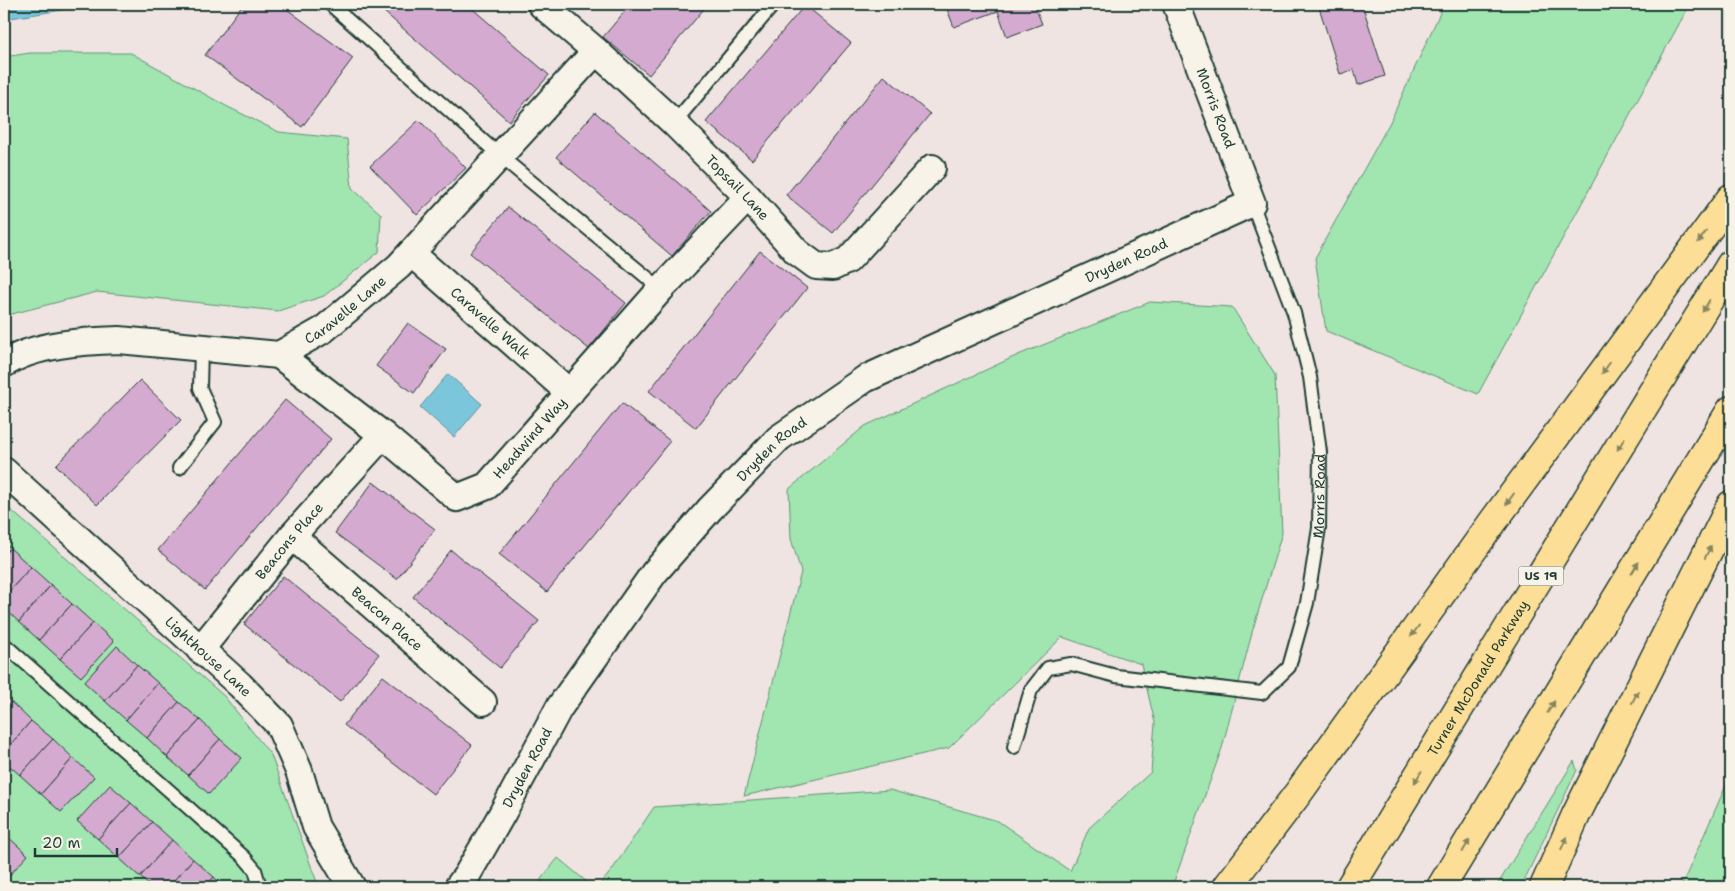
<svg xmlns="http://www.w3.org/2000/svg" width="1735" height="891" font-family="'Shantell Sans',sans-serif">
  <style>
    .green { fill: #a1e5b0; stroke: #609172 }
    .water { fill: #7cc6dc; stroke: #578f99 }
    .building { fill: #d5aad0; stroke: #1f3d34 }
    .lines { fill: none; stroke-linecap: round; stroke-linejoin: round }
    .lane-casing { stroke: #1f3d34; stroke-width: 16 }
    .street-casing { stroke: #1f3d34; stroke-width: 30 }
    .highway-casing { stroke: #1f3d34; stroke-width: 31 }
    .lane { stroke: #f7f3e8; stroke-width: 12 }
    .street { stroke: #f7f3e8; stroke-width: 26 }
    .highway { stroke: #fdde96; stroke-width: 28 }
    .oneway { fill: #838560 }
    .labels { text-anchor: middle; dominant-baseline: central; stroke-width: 4; stroke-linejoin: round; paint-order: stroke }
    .shield { fill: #f7f3e8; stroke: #60746a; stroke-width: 1 }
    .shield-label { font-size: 12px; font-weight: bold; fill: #1f3d34 }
    .street-label { font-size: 14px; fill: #1f3d34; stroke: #f7f3e8 }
  </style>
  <rect width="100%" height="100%" fill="#f0e4e3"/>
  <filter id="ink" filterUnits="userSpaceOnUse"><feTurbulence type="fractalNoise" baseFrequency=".02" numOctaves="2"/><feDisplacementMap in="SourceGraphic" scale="10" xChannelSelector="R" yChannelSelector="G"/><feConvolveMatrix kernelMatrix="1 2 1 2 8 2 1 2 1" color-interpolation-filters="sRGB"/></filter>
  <g filter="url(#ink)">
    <g class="green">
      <path d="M1444,4H1690L1478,394L1326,331L1315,258L1390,122Z"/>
      <path d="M30,53H131L226,106L279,132L347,139L352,188L381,214L379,252L324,296L278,311L97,292L4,316V57Z"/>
      <path d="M1150,302L1232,307L1275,375L1282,533L1253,629L1222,748L1172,887H598L612,870L654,807L890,790L998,821L1070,871L1089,828L1151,772L1155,723L1141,664L1062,637L949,748L744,796L801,572L791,539L789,489L865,426L1018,355Z"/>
      <path d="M4,504L224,696L271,755L318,885L321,887H4Z"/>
      <path d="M1574,761L1577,770L1521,887H1496Z"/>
      <path d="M1731,774V887H1681Z"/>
      <path d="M558,858L593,887H543L541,879Z"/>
    </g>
    <g class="water">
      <path d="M4,4H101L4,19Z"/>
      <path d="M448,374L482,404L454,437L420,407Z"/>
    </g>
    <g class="building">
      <path d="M243,4H280L353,58L302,127L205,55Z"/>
      <path d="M375,4H467L549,75L509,121Z"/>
      <path d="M631,4H708L649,75L603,37Z"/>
      <path d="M945,4H1034L1042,24L1007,37L998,11L954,27Z"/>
      <path d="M1318,4H1362L1385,76L1358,85L1354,70L1340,74Z"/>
      <path d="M805,5L851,43L752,160L706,122Z"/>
      <path d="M884,76L930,114L833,233L786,195Z"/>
      <path d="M595,112L711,211L672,256L556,157Z"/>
      <path d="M419,120L466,168L417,215L370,166Z"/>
      <path d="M508,207L626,303L589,349L470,253Z"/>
      <path d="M760,251L807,288L696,428L649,391Z"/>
      <path d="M408,323L446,349L414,393L376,366Z"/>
      <path d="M140,380L181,420L97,505L56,465Z"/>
      <path d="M285,400L331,439L205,590L158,550Z"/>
      <path d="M622,403L670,441L547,592L499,554Z"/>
      <path d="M373,482L435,529L397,579L335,533Z"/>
      <path d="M4,543L10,548L4,555Z"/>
      <path d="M10,548L31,567L4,597V555Z"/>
      <path d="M451,550L539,621L500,668L413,597Z"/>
      <path d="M31,567L51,585L19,622L4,608V597Z"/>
      <path d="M283,576L379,654L340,702L244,624Z"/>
      <path d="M51,585L72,604L39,640L19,622Z"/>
      <path d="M72,604L93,623L60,659L39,640Z"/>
      <path d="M93,623L114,641L81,677L60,659Z"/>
      <path d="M117,646L137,665L105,701L84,682Z"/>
      <path d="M137,665L158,683L126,720L105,701Z"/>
      <path d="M383,676L472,745L433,794L344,725Z"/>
      <path d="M158,683L179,702L147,738L126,720Z"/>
      <path d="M4,696L11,702L4,710Z"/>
      <path d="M11,702L31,721L4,752V710Z"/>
      <path d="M179,702L200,720L167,757L147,738Z"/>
      <path d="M200,720L220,739L188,775L167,757Z"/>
      <path d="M31,721L53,739L20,775L4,761V752Z"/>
      <path d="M53,739L73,758L41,794L20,775Z"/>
      <path d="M220,739L242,758L209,794L188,775Z"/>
      <path d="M73,758L94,777L61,812L41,794Z"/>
      <path d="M110,785L131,803L98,839L77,821Z"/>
      <path d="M131,803L152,822L119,858L98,839Z"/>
      <path d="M152,822L172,840L140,877L119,858Z"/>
      <path d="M7,836L28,855L4,881V840Z"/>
      <path d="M172,840L193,859L168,887H151L140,877Z"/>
      <path d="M193,859L214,877L205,887H168Z"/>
      <path d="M214,877L224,887H205Z"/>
    </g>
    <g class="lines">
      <defs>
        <g id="lane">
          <path d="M330,4L500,156L661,289"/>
          <path d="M674,123L774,4"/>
          <path d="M179,468L215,422L200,388L201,347"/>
          <path d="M4,644L244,857L255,870L260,887"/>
          <path id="s1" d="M1014,747L1031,690L1048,668L1071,664L1116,676L1262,693L1289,667L1307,603L1319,528L1320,452L1310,377L1294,313L1252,203"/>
        </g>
        <g id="street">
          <path id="s2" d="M541,4L596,51L674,123L748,197L797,252L816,266L833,267L848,260L932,168"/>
          <path id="s3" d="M411,253L570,393"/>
          <path id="s4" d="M279,355L383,435L457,498L487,486L661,289L748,197"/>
          <path id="s5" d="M4,364C34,344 84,341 119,340L279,355L323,330L399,266L596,51"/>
          <path id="s6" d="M4,471L240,685L279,725L299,771L316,827L352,887"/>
          <path id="s7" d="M292,536L483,702"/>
          <path id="s8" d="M200,650L292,536L383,435"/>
          <path id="s9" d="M458,887L467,875L502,814L559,708L654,573L710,509L779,438L865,379L1252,203L1176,4"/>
        </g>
        <g id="highway">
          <path d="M1227,887L1299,792L1492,523L1731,198"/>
          <path id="s10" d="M1350,887L1731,264"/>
          <path d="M1441,887L1731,410"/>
          <path d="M1544,887L1576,815L1731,505"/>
        </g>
      </defs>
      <use href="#lane" class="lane-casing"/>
      <use href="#street" class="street-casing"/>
      <use href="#highway" class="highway-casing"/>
      <use href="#lane" class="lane"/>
      <use href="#street" class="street"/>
      <use href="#highway" class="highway"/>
    </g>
    <defs><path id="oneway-solid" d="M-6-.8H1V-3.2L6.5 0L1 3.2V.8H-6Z" transform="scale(1.25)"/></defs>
    <g class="oneway">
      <use href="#oneway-solid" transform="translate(1702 237) rotate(126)"/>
      <use href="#oneway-solid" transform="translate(1706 306) rotate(121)"/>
      <use href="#oneway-solid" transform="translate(1606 368) rotate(126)"/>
      <use href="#oneway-solid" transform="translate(1621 444) rotate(121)"/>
      <use href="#oneway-solid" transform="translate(1510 499) rotate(126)"/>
      <use href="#oneway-solid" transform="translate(1708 552) rotate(-63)"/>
      <use href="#oneway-solid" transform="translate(1635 568) rotate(-59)"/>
      <use href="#oneway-solid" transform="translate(1415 631) rotate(126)"/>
      <use href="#oneway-solid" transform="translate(1635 697) rotate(-63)"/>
      <use href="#oneway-solid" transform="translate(1551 707) rotate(-59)"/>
      <use href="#oneway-solid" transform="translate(1418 777) rotate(121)"/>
      <use href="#oneway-solid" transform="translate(1564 843) rotate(-66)"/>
      <use href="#oneway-solid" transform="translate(1466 846) rotate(-59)"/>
    </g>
  </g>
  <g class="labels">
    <rect class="shield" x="1518.5" y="566.5" width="45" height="19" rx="4"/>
    <g class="shield-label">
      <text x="1541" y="576">US 19</text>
    </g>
    <g class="street-label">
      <text transform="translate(1216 108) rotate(69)">Morris Road</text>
      <text stroke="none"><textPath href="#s2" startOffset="269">Topsail Lane</textPath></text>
      <text stroke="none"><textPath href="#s9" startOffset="946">Dryden Road</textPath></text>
      <text stroke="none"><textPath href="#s5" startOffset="360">Caravelle Lane</textPath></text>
      <text stroke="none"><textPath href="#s3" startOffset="106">Caravelle Walk</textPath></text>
      <text stroke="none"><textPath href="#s4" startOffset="325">Headwind Way</textPath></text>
      <text stroke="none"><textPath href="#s9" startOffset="542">Dryden Road</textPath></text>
      <text stroke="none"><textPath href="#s1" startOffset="516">Morris Road</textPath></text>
      <text stroke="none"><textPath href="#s8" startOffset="141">Beacons Place</textPath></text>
      <text stroke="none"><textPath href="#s7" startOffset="126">Beacon Place</textPath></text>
      <text stroke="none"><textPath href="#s6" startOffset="276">Lighthouse Lane</textPath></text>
      <text stroke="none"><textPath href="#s10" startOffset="245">Turner McDonald Parkway</textPath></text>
      <text stroke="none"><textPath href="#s9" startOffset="138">Dryden Road</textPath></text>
    </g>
  </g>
  <rect width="1735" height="891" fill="none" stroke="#f7f3e8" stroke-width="20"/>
  <rect x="10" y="10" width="1715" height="871" fill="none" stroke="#1f3d34" stroke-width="2" filter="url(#ink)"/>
  <path d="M35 848v8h82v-8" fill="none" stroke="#1f3d34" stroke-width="2.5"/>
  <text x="42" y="848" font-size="15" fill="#1f3d34" stroke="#f7f3e8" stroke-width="4" paint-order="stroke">20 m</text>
</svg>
